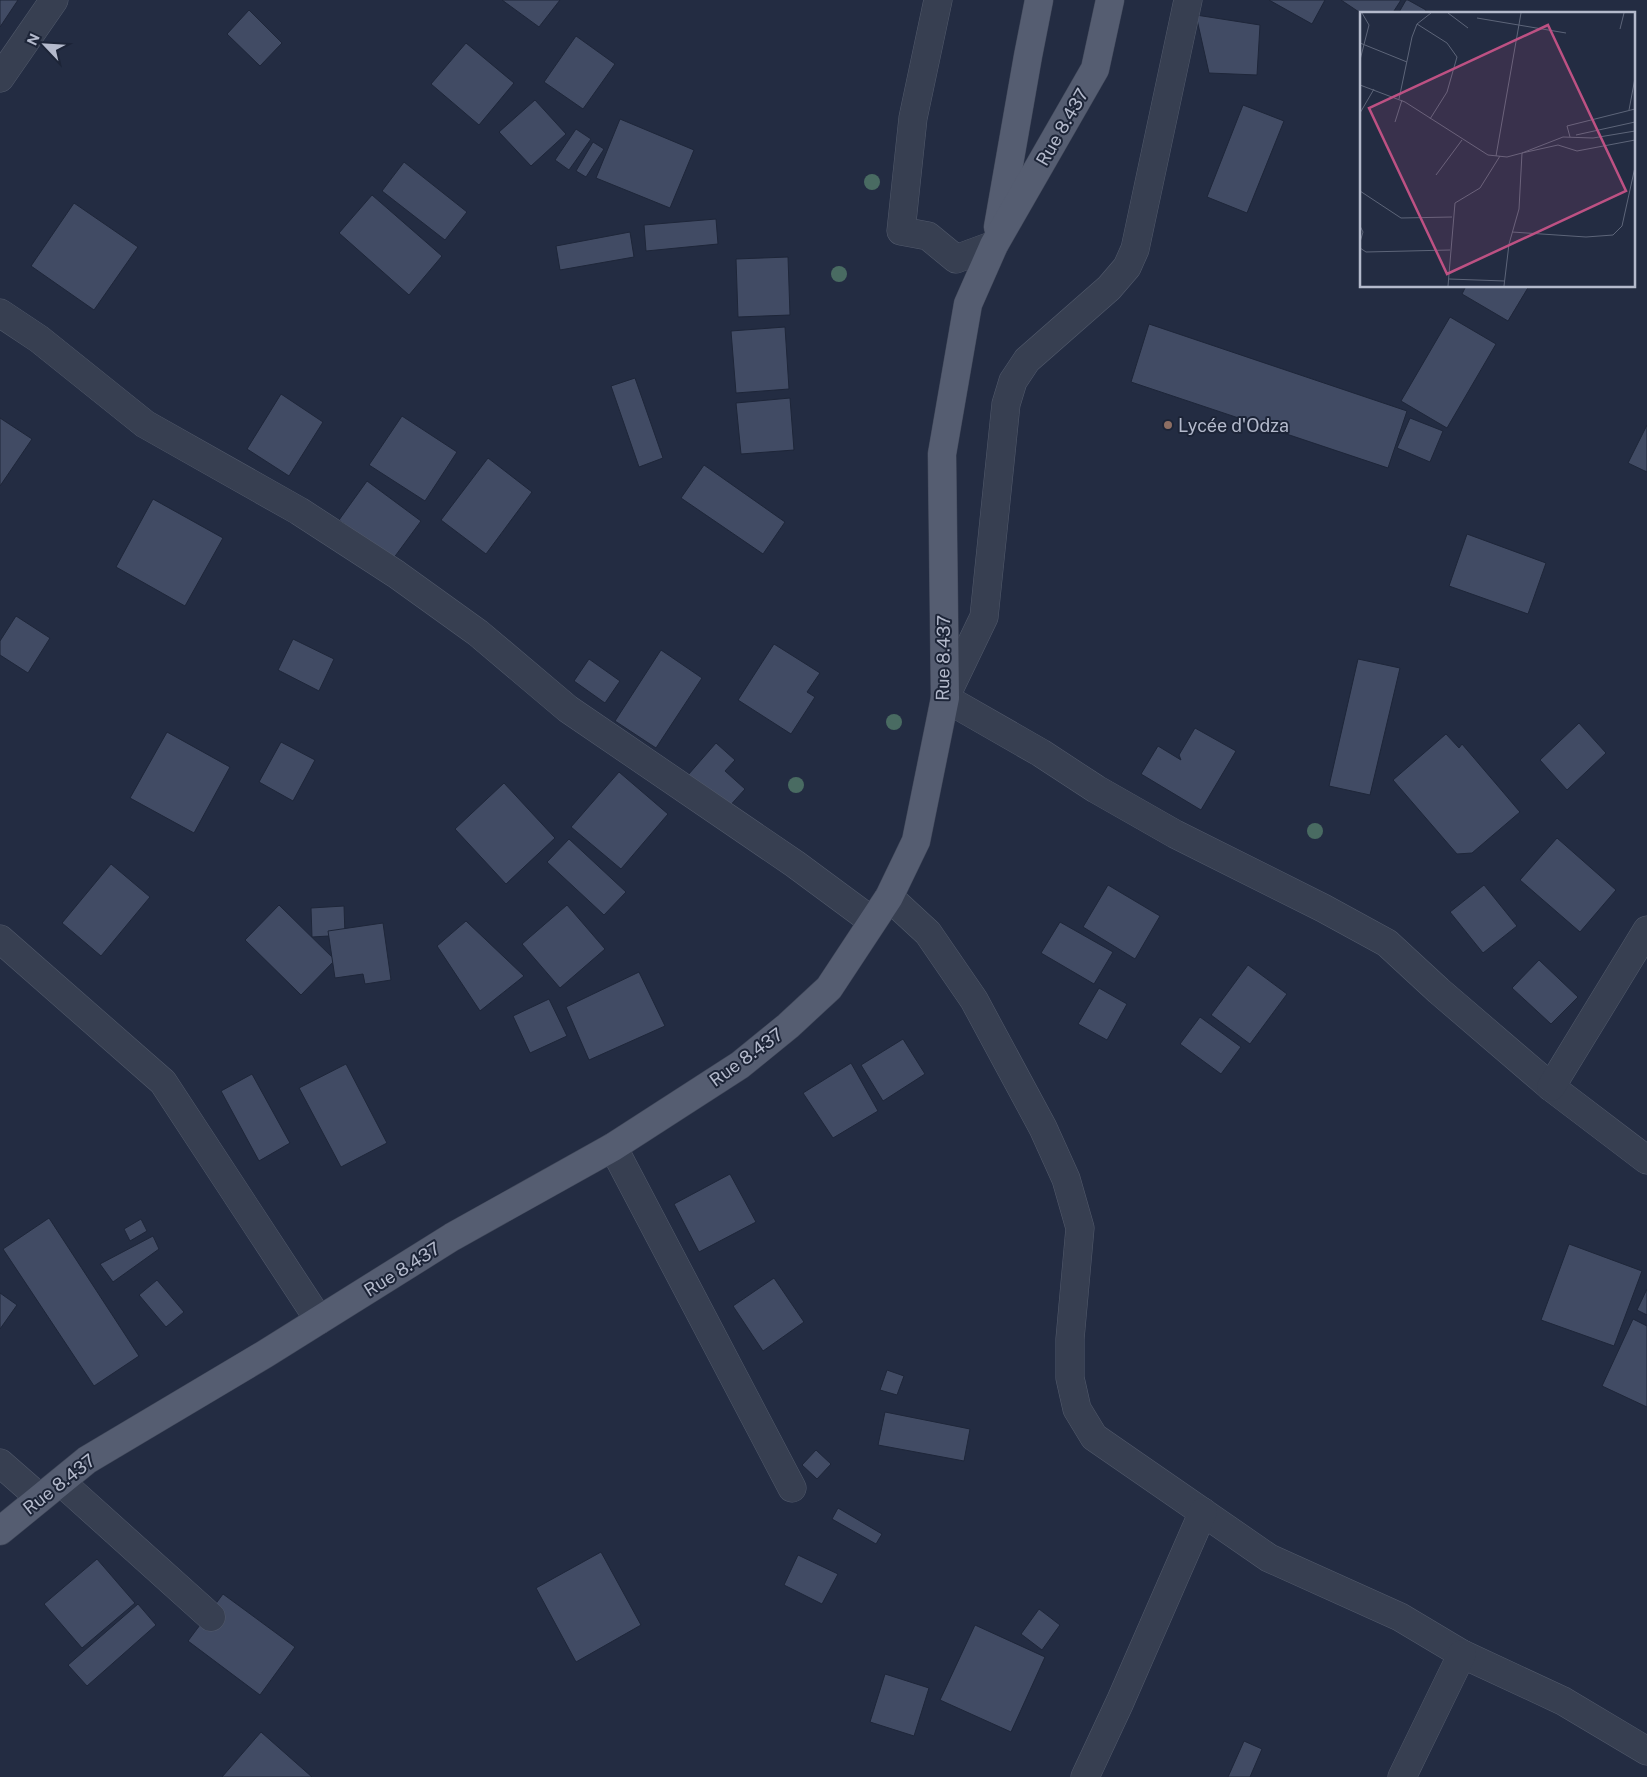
<svg xmlns="http://www.w3.org/2000/svg" width="1647" height="1777" font-family="'Public Sans',sans-serif">
  <style>
    .building { fill: #414b64; stroke: #1e2639 }
    .lines { fill: none; stroke-linecap: round; stroke-linejoin: round }
    .minor-casing { stroke: #525a6c; stroke-width: 29 }
    .major-casing { stroke: #41485a; stroke-width: 29 }
    .minor { stroke: #373f51; stroke-width: 28 }
    .major { stroke: #555d71; stroke-width: 28 }
    .tree { fill: #496b62 }
    .education-dot { fill: #8d6e63; stroke: #1c2437; stroke-width: 2 }
    .labels { text-anchor: middle; dominant-baseline: central; stroke-width: 4; stroke-linejoin: round; paint-order: stroke }
    .street-label { font-size: 18px; fill: #b4bacc; stroke: #1c2437 }
    .poi-label { font-size: 18px; fill: #b4bacc; stroke: #1c2437; text-anchor: start }
    .inset-road { fill: none; stroke: #5d6579; stroke-width: 1 }
    .view { fill: #bd5183; fill-opacity: 0.15; stroke: #bd5183; stroke-width: 2.5 }
    .inset-edge { fill: none; stroke: #b4bacc; stroke-width: 2.5 }
  </style>
  <rect width="100%" height="100%" fill="#232c42"/>
  <g class="building">
    <path d="M0,0H18L0,27Z"/>
    <path d="M502,0H560L539,27Z"/>
    <path d="M1269,0H1325L1312,24Z"/>
    <path d="M1341,0H1401L1392,14H1362Z"/>
    <path d="M1406,0H1408L1426,10L1424,14H1398Z"/>
    <path d="M249,10L282,43L260,66L227,34Z"/>
    <path d="M1196,15L1260,25L1257,75L1209,73Z"/>
    <path d="M576,36L615,64L583,109L544,82Z"/>
    <path d="M466,43L514,83L479,125L431,84Z"/>
    <path d="M535,100L566,134L531,166L499,132Z"/>
    <path d="M1243,105L1284,121L1247,213L1207,197Z"/>
    <path d="M620,119L694,150L670,208L596,178Z"/>
    <path d="M576,129L591,139L569,170L555,160Z"/>
    <path d="M593,142L604,149L586,177L576,171Z"/>
    <path d="M404,162L467,212L445,240L382,191Z"/>
    <path d="M372,195L442,256L409,295L339,233Z"/>
    <path d="M74,203L138,247L94,310L31,266Z"/>
    <path d="M716,219L718,244L646,251L644,225Z"/>
    <path d="M630,232L634,257L560,270L556,246Z"/>
    <path d="M788,257L790,315L738,317L736,259Z"/>
    <path d="M1466,286H1529L1508,321L1462,294Z"/>
    <path d="M1450,317L1496,344L1447,428L1401,401Z"/>
    <path d="M1149,324L1407,411L1388,468L1131,382Z"/>
    <path d="M785,327L789,389L736,393L731,331Z"/>
    <path d="M635,378L663,458L639,467L611,386Z"/>
    <path d="M281,394L323,422L289,476L247,449Z"/>
    <path d="M790,398L794,450L741,454L736,403Z"/>
    <path d="M402,416L457,452L425,501L369,465Z"/>
    <path d="M0,418L32,439L0,486Z"/>
    <path d="M1410,418L1443,431L1430,462L1397,448Z"/>
    <path d="M1647,425V472L1628,463Z"/>
    <path d="M488,458L532,492L486,554L441,520Z"/>
    <path d="M704,465L785,522L763,554L681,498Z"/>
    <path d="M367,481L421,521L393,559L339,520Z"/>
    <path d="M153,499L223,538L185,606L116,567Z"/>
    <path d="M1467,534L1546,563L1528,614L1449,586Z"/>
    <path d="M16,616L50,638L28,673L0,655V641Z"/>
    <path d="M293,639L334,659L319,691L278,670Z"/>
    <path d="M774,644L820,673L807,692L815,697L791,734L738,700Z"/>
    <path d="M661,650L702,678L656,748L615,721Z"/>
    <path d="M589,659L620,681L605,703L574,681Z"/>
    <path d="M1358,659L1400,668L1370,795L1329,786Z"/>
    <path d="M1579,723L1606,753L1567,790L1540,760Z"/>
    <path d="M1195,728L1236,751L1201,810L1141,774L1158,746L1181,760L1179,755Z"/>
    <path d="M167,732L230,767L194,833L130,798Z"/>
    <path d="M1446,734L1459,748L1462,744L1520,812L1472,853L1457,854L1393,780Z"/>
    <path d="M281,742L315,760L293,801L259,782Z"/>
    <path d="M716,743L735,760L725,771L745,789L727,809L688,775Z"/>
    <path d="M619,772L668,814L621,869L571,827Z"/>
    <path d="M504,783L555,838L506,884L455,829Z"/>
    <path d="M1557,838L1616,890L1580,932L1520,880Z"/>
    <path d="M569,839L626,892L604,915L547,862Z"/>
    <path d="M111,864L150,897L101,956L62,923Z"/>
    <path d="M1108,885L1160,916L1135,959L1083,927Z"/>
    <path d="M1484,885L1517,926L1483,953L1450,912Z"/>
    <path d="M279,905L335,960L301,995L245,940Z"/>
    <path d="M567,905L605,949L560,988L522,944Z"/>
    <path d="M344,906L345,935L312,937L311,908Z"/>
    <path d="M466,921L524,976L480,1011L437,946Z"/>
    <path d="M1060,922L1113,952L1094,984L1041,953Z"/>
    <path d="M383,923L391,980L365,984L363,974L335,978L328,931Z"/>
    <path d="M1539,960L1578,997L1551,1024L1512,988Z"/>
    <path d="M1248,965L1287,994L1250,1044L1211,1015Z"/>
    <path d="M639,972L665,1026L589,1060L566,1007Z"/>
    <path d="M1099,988L1127,1004L1107,1040L1078,1024Z"/>
    <path d="M549,999L567,1036L530,1053L513,1016Z"/>
    <path d="M1200,1017L1241,1047L1221,1074L1180,1044Z"/>
    <path d="M903,1039L925,1074L883,1101L861,1065Z"/>
    <path d="M851,1063L878,1111L833,1138L803,1093Z"/>
    <path d="M346,1064L387,1143L341,1167L299,1088Z"/>
    <path d="M252,1074L290,1143L259,1161L221,1091Z"/>
    <path d="M730,1174L756,1222L699,1252L674,1204Z"/>
    <path d="M49,1218L139,1356L94,1386L3,1249Z"/>
    <path d="M141,1219L147,1231L130,1241L124,1229Z"/>
    <path d="M153,1236L159,1249L113,1282L100,1264Z"/>
    <path d="M1569,1244L1642,1271L1614,1346L1541,1320Z"/>
    <path d="M774,1278L804,1322L763,1351L733,1306Z"/>
    <path d="M157,1280L184,1312L166,1327L139,1295Z"/>
    <path d="M1647,1289V1315L1637,1310Z"/>
    <path d="M0,1293L17,1305L0,1329Z"/>
    <path d="M1633,1319L1647,1326V1407L1602,1386Z"/>
    <path d="M887,1370L904,1376L897,1395L880,1390Z"/>
    <path d="M885,1412L970,1429L964,1461L878,1445Z"/>
    <path d="M816,1450L831,1464L817,1479L802,1465Z"/>
    <path d="M838,1508L882,1534L876,1544L832,1519Z"/>
    <path d="M601,1552L641,1625L576,1662L536,1588Z"/>
    <path d="M798,1555L838,1574L822,1604L784,1585Z"/>
    <path d="M97,1559L135,1603L82,1648L44,1604Z"/>
    <path d="M223,1594L295,1647L260,1695L188,1641Z"/>
    <path d="M138,1604L156,1625L87,1686L68,1665Z"/>
    <path d="M1039,1609L1060,1625L1042,1650L1021,1634Z"/>
    <path d="M975,1625L1045,1657L1011,1732L940,1700Z"/>
    <path d="M885,1674L929,1688L914,1736L870,1722Z"/>
    <path d="M261,1732L312,1777H222Z"/>
    <path d="M1244,1741L1262,1749L1250,1777H1228Z"/>
  </g>
  <g class="lines">
    <defs>
      <g id="minor">
        <path d="M938,0L913,118L901,231L928,236L956,259L994,245"/>
        <path d="M1188,0L1135,249L1127,267L1109,288L1027,360L1013,381L1006,404L984,617L945,698L1041,753L1096,789L1175,834L1323,908L1387,943L1439,991L1551,1087L1647,1160"/>
        <path d="M0,78L54,0"/>
        <path d="M0,313L39,339L145,424L299,511L396,574L478,633L568,709L795,864L872,921"/>
        <path d="M889,897L928,933L974,1000L1043,1128L1066,1179L1080,1228L1070,1339V1378L1077,1409L1094,1437L1269,1558L1400,1617L1462,1654L1563,1701L1647,1751"/>
        <path d="M0,939L163,1082L319,1320"/>
        <path d="M1551,1087L1647,930"/>
        <path d="M613,1147L792,1488"/>
        <path d="M0,1463L40,1498"/>
        <path d="M61,1482L211,1617"/>
        <path d="M1085,1777L1120,1702L1203,1512"/>
        <path d="M1402,1777L1462,1654"/>
      </g>
      <g id="major">
        <path d="M998,227L1028,56L1039,0"/>
        <path d="M0,1531L87,1460L265,1354L452,1237L613,1147L740,1065L788,1026L829,988L889,897L916,841L945,698L942,454L968,304L994,245L1095,69L1110,0"/>
      </g>
    </defs>
    <use href="#minor" class="minor-casing"/>
    <use href="#major" class="major-casing"/>
    <use href="#minor" class="minor"/>
    <use href="#major" class="major"/>
  </g>
  <g class="tree">
    <circle cx="872" cy="182" r="8"/>
    <circle cx="839" cy="274" r="8"/>
    <circle cx="894" cy="722" r="8"/>
    <circle cx="796" cy="785" r="8"/>
    <circle cx="1315" cy="831" r="8"/>
  </g>
  <circle class="education-dot" cx="1168" cy="425" r="5"/>
  <g class="labels">
    <g class="street-label">
      <text transform="translate(1062 127) rotate(-60)">Rue 8.437</text>
      <text transform="translate(943 658) rotate(-89)">Rue 8.437</text>
      <text transform="translate(746 1057) rotate(-36)">Rue 8.437</text>
      <text transform="translate(402 1269) rotate(-32)">Rue 8.437</text>
      <text transform="translate(59 1484) rotate(-38)">Rue 8.437</text>
    </g>
    <g class="poi-label">
      <text x="1178" y="425">Lycée d'Odza</text>
    </g>
  </g>
  <g transform="translate(1360 12)">
    <rect width="275" height="275" fill="#232c42"/>
    <path class="inset-road" d="M88,1L108,16M117,6L206,21M57,12L87,31L97,45L87,80L70,107M260,17L264,1M0,31L47,50M0,48L9,13L2,1M0,73L45,90L128,143L147,145L162,141L203,125L233,126L275,119M39,87L52,25L57,12L71,1M269,98L275,66M0,101L14,77M35,110L42,88M216,123L275,110M210,125L207,114L275,97M136,144L161,1M76,163L102,128M0,179L41,206L92,205M0,214L3,220L0,230M152,220L226,225L253,223L262,214L275,155M0,236L6,240L90,238M89,267L145,269M88,274L95,191L120,176L140,144M144,274L149,232L159,197L162,141L198,133L217,139L275,128"/>
    <path class="view" d="M188,13L266,179L87,262L9,96Z"/>
    <rect width="275" height="275" class="inset-edge"/>
  </g>
  <g transform="translate(45 45) rotate(295)" stroke="#1c2437" stroke-width="4" paint-order="stroke">
  <path d="M0-4L9 19L0 12L-9 19Z" fill="#b4bacc"/>
  <text y="-8" font-size="14" font-weight="bold" text-anchor="middle" fill="#b4bacc">N</text>
  </g>
</svg>
